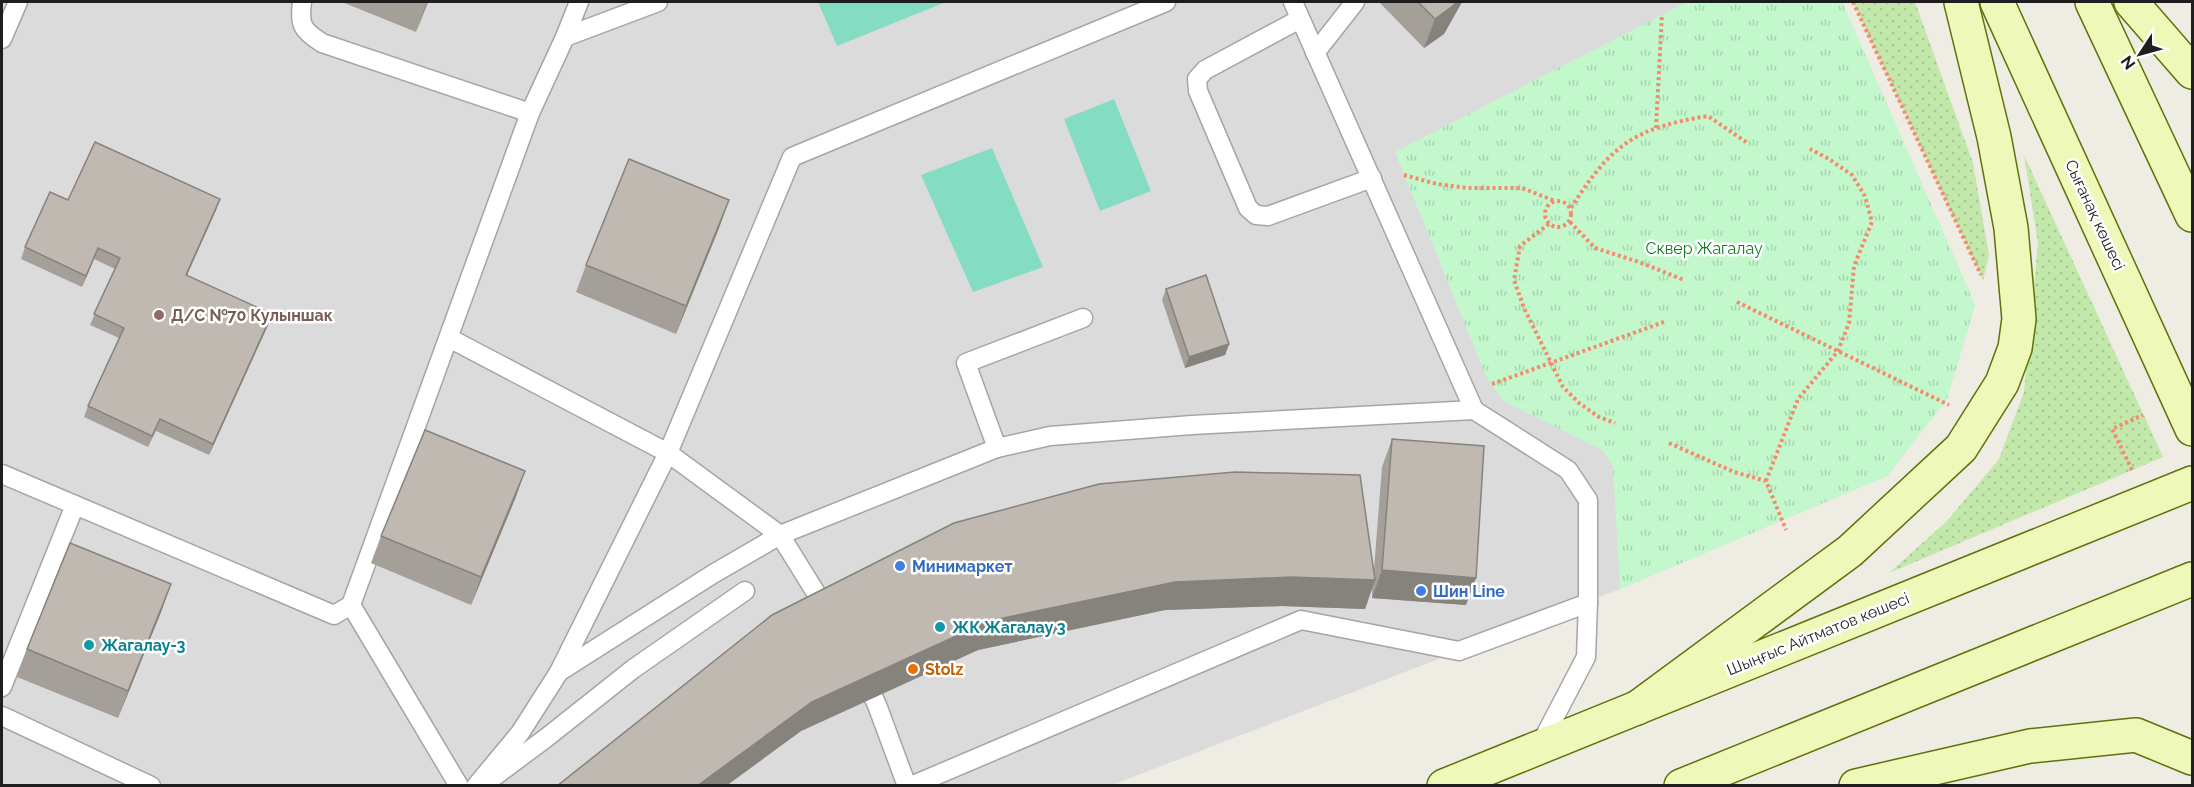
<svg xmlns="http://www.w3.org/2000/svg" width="2194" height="787" font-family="Raleway,sans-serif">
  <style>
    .residential { fill: #dcdbdb }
    .grass { fill: url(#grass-dots) }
    .park { fill: url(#park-tufts) }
    .pitch { fill: #84dcc3 }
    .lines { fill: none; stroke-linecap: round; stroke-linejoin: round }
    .lane-casing { stroke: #a5a5a5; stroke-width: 21 }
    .secondary-casing { stroke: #5d7308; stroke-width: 36 }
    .path { stroke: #f68a6e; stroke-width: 4; stroke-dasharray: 3 3; stroke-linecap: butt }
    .lane { stroke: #fff; stroke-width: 18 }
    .secondary { stroke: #eef8b9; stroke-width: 33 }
    .wall { fill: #a49f98 }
    .shaded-wall { fill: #86827c }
    .building { fill: #bfb9b1; stroke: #86827c; stroke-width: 1.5 }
    .education-dot { fill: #8d6e63; stroke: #fff; stroke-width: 2 }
    .shop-dot { fill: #3f7fe0; stroke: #fff; stroke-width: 2 }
    .culture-dot { fill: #0f9aa8; stroke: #fff; stroke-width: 2 }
    .food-dot { fill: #e8710a; stroke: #fff; stroke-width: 2 }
    .labels { text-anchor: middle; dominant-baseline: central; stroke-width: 5; stroke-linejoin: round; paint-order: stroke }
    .street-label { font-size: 16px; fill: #1e1e1e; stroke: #fff }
    .park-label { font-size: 16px; fill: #0e7a22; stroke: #fff }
    .education-label { font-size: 16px; font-weight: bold; fill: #785e54; stroke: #fff; text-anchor: start }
    .shop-label { font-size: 16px; font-weight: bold; fill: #366cbe; stroke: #fff; text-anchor: start }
    .culture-label { font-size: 16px; font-weight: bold; fill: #0d838f; stroke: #fff; text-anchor: start }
    .food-label { font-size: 16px; font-weight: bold; fill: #c56008; stroke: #fff; text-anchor: start }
  </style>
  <defs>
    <pattern id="grass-dots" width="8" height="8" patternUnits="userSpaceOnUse" patternTransform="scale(1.5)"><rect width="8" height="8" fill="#c3e8ab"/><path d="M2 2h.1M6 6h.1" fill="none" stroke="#a7c793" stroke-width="1.8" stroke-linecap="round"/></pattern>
    <pattern id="park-tufts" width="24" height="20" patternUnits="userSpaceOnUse" patternTransform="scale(1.5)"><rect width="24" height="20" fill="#c2f8cc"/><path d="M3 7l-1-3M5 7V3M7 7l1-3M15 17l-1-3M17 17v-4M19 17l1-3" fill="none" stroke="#a6d4af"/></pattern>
  </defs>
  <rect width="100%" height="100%" fill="#efece4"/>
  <path class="residential" d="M2,2H1842L1975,305L1947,399L1887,476L1620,589L1112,785L2,786Z"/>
  <g class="grass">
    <path d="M1853,2H1915L1973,163L1989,255L1983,280Z"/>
    <path d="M2024,155L2163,457L1889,573L1947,521L1999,459L2024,392L2038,243Z"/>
  </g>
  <path class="park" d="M1687,2H1842L1975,305L1947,399L1887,476L1620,589L1613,466L1602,450L1502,400L1486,376L1395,152Z"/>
  <g class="pitch">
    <path d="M818,2H946L837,46Z"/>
    <path d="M1114,99L1151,191L1100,211L1064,119Z"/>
    <path d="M992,148L1043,267L973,292L921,175Z"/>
  </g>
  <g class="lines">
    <defs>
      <g id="lane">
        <path d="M302,2C299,25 302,30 322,43L530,113"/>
        <path d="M1300,19L1205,70L1197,79L1198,91L1248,208L1256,215L1268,216L1372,178"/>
        <path d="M565,37L579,2"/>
        <path d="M2,39L18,2"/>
        <path d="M1315,53L1355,2"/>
        <path d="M449,338L668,453L780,535L997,448L1050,436L1192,425L1474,410L1293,2"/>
        <path d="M1474,410L1568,470L1588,500V603L1586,657L1540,745"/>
        <path d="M997,448L966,363L1083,318"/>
        <path d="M2,474L334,615L351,605L530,113L565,37L658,2"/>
        <path d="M351,605L459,786"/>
        <path d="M559,672L668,453L792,157L1166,2"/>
        <path d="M864,677L877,705L907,786"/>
        <path d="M2,687L75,505"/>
        <path d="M2,716L151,786"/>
        <path d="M491,779L546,738L633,669L745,591"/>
        <path d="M476,786L520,733L559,672L713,574L780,535L829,614"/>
        <path d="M911,786L1301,620L1459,651L1588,603"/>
      </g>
      <g id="secondary">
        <path d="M1997,2L2192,429"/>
        <path d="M2092,2L2192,215"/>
        <path d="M2131,2L2192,72"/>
        <path d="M1637,708L1850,551L1961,448L2002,383L2015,348L2019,319L2011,228L1994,137L1961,2"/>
        <path d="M1444,786L2192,483"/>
        <path d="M1681,786L2192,579"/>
        <path d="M1856,786L2030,746L2136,735L2192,758"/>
      </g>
    </defs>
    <use href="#lane" class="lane-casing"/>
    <use href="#secondary" class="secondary-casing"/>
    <g class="path">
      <path d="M1853,2L1981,275"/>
      <path d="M1656,128L1662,14"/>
      <path d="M1404,175L1437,184L1468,188H1522L1555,201"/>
      <circle cx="1558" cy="214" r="13"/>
      <path d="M1571,208C1611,145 1634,128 1708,116L1749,144"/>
      <path d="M1570,222L1595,248L1639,262L1684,280"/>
      <path d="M1549,224L1520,246L1514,280L1524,308L1563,387L1579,403L1599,417L1615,423"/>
      <path d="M1737,302L1949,405"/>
      <path d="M1492,384L1664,322"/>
      <path d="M1669,443L1734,472L1766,481L1786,530"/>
      <path d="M2132,470L2112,429L2143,415"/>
      <path d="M1766,481L1798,399L1838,351L1849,323L1854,266L1872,222L1865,196L1852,175L1829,159L1810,149"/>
    </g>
    <use href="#lane" class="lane"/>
    <use href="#secondary" class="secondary"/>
  </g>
  <g class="wall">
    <path d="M342,2H428L416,32Z"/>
    <path d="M1379,2H1462L1444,34L1424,48Z"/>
    <path d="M68,200L216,210L187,275L268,325L209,455L156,431L148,447L84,417L88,406L119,338L90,325L115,269L94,259L82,287L21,259L25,247Z"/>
    <path d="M729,200L719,228L676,334L576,292L586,265Z"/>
    <path d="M1166,289L1229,344L1225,355L1185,368L1162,300Z"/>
    <path d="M1392,439L1466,605L1372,598V588L1365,609L1282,606L1165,610L978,650L801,731L726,786H557L772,615L1374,569L1382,467Z"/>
    <path d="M525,471L515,499L471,605L371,563L381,536Z"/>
    <path d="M171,584L161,612L118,718L17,677L27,649Z"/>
  </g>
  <g class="shaded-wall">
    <path d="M427,2H428L416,32Z"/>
    <path d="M1456,2H1462L1444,34L1424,48L1435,19Z"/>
    <path d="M220,199L216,210L182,286L186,275Z"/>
    <path d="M729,200L719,228L676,334L686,306Z"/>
    <path d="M98,248L94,259L82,287L86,276Z"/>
    <path d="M272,314L268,325L209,455L213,444Z"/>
    <path d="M1229,344L1225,355L1185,368L1189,357Z"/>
    <path d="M525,471L515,499L471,605L481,577Z"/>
    <path d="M1382,570L1476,578L1466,605L1372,598Z"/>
    <path d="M1292,577L1375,580L1365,609L1282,606L1165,610L978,650L801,731L726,786H697L812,702L989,621L1175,582Z"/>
    <path d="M171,584L161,612L118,718L128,691Z"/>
  </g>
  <g class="building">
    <path d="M1418,2H1456L1454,5L1435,19Z"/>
    <path d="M95,142L220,199L186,275L272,314L213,444L160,419L152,436L88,406L124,328L94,314L120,258L98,248L86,276L25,247L50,192L68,200Z"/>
    <path d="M629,159L729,200L686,306L586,265Z"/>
    <path d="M1206,275L1229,344L1189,357L1166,289Z"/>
    <path d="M425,430L525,471L481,577L381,536Z"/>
    <path d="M1392,439L1484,446L1476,578L1382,570Z"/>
    <path d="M1235,472L1360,475L1375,580L1292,577L1175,582L989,621L812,702L697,786H557L772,615L954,523L1099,484Z"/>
    <path d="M70,543L171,584L128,691L27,649Z"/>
  </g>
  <circle class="education-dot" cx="159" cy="315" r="6"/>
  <g class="shop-dot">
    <circle cx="900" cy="566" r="6"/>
    <circle cx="1421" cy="591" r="6"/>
  </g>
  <g class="culture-dot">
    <circle cx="940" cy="627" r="6"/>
    <circle cx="89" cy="645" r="6"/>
  </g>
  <circle class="food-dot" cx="913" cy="669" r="6"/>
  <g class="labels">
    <g class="street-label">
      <text transform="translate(2095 215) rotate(65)">Сығанақ көшесі</text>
      <text transform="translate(1818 634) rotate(-22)">Шыңғыс Айтматов көшесі</text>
    </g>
    <g class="park-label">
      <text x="1704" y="248">Сквер Жагалау</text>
    </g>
    <g class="education-label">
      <text x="171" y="315">Д/С №70 Кулыншак</text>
    </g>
    <g class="shop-label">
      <text x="912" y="566">Минимаркет</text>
      <text x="1433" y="591">Шин Line</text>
    </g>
    <g class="culture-label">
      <text x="952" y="627">ЖК Жагалау 3</text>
      <text x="101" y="645">Жагалау-3</text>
    </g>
    <g class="food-label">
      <text x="925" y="669">Stolz</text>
    </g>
  </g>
  <rect width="2194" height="787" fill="none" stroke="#1e1e1e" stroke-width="6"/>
  <g transform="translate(2140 54) rotate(234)" stroke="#ffffff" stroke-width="4.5" paint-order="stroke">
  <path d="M0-4.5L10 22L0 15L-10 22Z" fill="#1e1e1e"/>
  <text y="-9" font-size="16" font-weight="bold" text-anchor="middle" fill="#1e1e1e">N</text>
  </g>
</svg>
